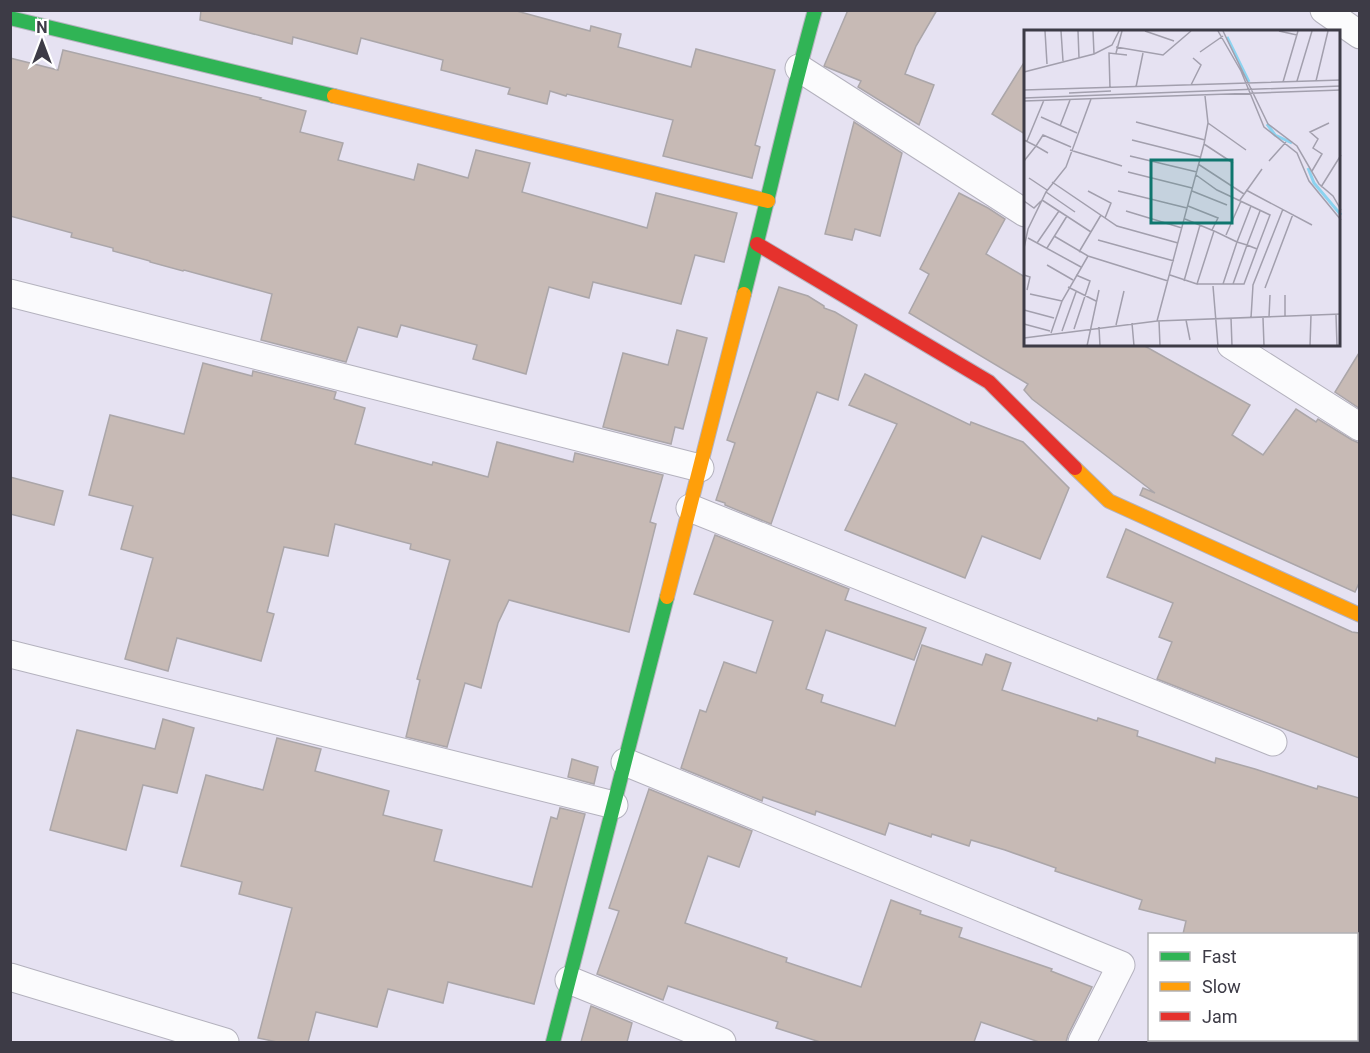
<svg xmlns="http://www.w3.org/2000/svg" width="1370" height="1053" font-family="Roboto,sans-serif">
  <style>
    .building { fill: #c7bab5; stroke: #aba6a9; stroke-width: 1.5 }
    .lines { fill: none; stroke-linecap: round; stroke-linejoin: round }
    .street-casing { stroke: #b4b2be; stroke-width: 29 }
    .fast-casing { stroke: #b4b2be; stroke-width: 16 }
    .slow-casing { stroke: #b4b2be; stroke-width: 16 }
    .jam-casing { stroke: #b4b2be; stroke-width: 16 }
    .street { stroke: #fbfbfd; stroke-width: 27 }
    .fast { stroke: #30b455; stroke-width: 14 }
    .slow { stroke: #ff9f0a; stroke-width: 14 }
    .jam { stroke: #e5322d; stroke-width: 14 }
    .inset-river { fill: none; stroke: #8cd3f0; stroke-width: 3 }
    .inset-road { fill: none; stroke: #a29fad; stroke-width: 1.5 }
    .view { fill: #0f766e; fill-opacity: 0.15; stroke: #0f766e; stroke-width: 3 }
    .inset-edge { fill: none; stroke: #3d3b46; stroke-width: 3 }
  </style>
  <rect width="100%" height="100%" fill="#e6e2f2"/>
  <g class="building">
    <path d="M201,10H513L590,31L591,26L621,34L618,47L691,67L696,49L775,70L755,145L760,147L752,178L663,156L673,120L567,94L566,96L550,91L547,104L508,94L510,88L441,70L443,60L361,38L357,54L293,37L292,44L200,20Z"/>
    <path d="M848,10H937L916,46L905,74L934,85L919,125L858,87L861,81L824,66Z"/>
    <path d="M63,50L261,98L260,99L306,111L300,132L343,143L338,160L414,180L418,164L468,178L476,150L530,163L522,192L647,228L656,193L737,213L724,262L695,255L681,304L593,282L589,298L549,287L526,374L473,359L477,345L401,325L397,337L358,327L346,362L261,340L272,294L184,270L183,271L150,262V261L113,251V248L71,237L72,233L10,216V58L58,70Z"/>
    <path d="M1025,61V134L992,114Z"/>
    <path d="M854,122L902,153L880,236L855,229L852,240L825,234Z"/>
    <path d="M959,193L988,208L1005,219L986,254L1025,277V345H1143L1250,405L1232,435L1263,455L1296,409L1316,422L1318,419L1352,440L1359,443V583L1355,592L1140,495L1143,488L1155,493L1032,399L1024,390L1028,384L909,313L929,274L920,269Z"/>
    <path d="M779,287L808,296L824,306V308L835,312L857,325L838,400L817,392L771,524L725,505V503L716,500L735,443L727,440Z"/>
    <path d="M677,330L707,338L683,429L675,427L671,444L603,427L623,353L668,365Z"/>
    <path d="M1359,353V408L1335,392Z"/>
    <path d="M203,363L252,376L253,371L336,392L334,399L365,408L355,444L432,465L433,462L488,477L497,442L573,462L575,453L663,475L650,522L656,524L629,632L509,600L498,623L481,688L465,683L447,747L406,737L420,680L417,679L450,560L410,549L411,544L335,524L328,556L284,547L267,612L274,614L261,661L177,638L168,671L125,659L153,558L121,549L133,506L89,495L110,415L184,434Z"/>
    <path d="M865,374L970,425L971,422L1023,442L1069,488L1040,559L982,536L965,578L845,530L897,424L849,405Z"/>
    <path d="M10,477L63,491L54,525L10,514Z"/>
    <path d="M1126,529L1352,632L1359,633V758L1157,679L1172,642L1159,637L1173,603L1107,577Z"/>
    <path d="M715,535L849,589L845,600L926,628L914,660L826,630L806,689L823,695L821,702L895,726L922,645L982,665L986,654L1011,663L1002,690L1097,721L1098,718L1138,731L1137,736L1215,763L1216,758L1255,769L1317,789L1318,786L1359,798V934H1183L1186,921L1139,909L1142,900L1055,871L1056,868L1005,850L971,840L969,846L932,834L931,837L889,823L885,835L816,811L815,815L763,797L762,801L681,768L700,710L706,712L724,662L756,673L773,621L694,594Z"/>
    <path d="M163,719L194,728L177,793L143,785L126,850L50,830L77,730L155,749Z"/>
    <path d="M277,738L321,749L315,771L389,791L383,815L442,830L434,861L532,887L551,817L557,819L560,808L585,814L534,1004L448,982L443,1003L388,989L377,1027L316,1012L308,1042H277L258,1038L292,908L239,894L242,882L181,866L206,775L263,790Z"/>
    <path d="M572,759L598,767L594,784L568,777Z"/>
    <path d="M649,789L752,831L739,867L708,856L685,923L787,958L786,962L861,987L891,900L921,911L920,914L962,928L959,937L1052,969L1051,971L1092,987L1068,1035L1066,1042H1039L981,1022L974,1042H820L776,1028L778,1022L668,986L663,1000L597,974L619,911L609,908Z"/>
    <path d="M591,1006L632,1023L627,1042H581Z"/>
  </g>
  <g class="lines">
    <defs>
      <g id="street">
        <path d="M1324,10L1360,35"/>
        <path d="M799,68L1025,213"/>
        <path d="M10,293L700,468"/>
        <path d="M1231,345L1360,427"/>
        <path d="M690,508L1273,742"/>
        <path d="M10,654L614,805"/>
        <path d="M625,762L1121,965L1082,1042"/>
        <path d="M10,977L225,1042"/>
        <path d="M569,980L722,1042"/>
        <path d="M1356,1031L1360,1024"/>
      </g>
      <g id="fast">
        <path d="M10,18L334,96"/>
        <path d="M744,294C768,200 789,104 815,10"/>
        <path d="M553,1042L667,597"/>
      </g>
      <g id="slow">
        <path d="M334,96L768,201"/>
        <path d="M1075,468L1109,501L1360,615"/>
        <path d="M667,597L744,294"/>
      </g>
      <path id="jam" d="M757,244L989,382L1075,468"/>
    </defs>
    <use href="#street" class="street-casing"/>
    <use href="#fast" class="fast-casing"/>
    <use href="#slow" class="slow-casing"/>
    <use href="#jam" class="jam-casing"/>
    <use href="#street" class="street"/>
    <use href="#fast" class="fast"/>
    <use href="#slow" class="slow"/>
    <use href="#jam" class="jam"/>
  </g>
  <g transform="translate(1024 30)">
    <rect width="316" height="316" fill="#e6e2f2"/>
    <path class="inset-river" d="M203,7L225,52M243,94L251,105L268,113M284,138L290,153L317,185"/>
    <path class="inset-road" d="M21,1L23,34M37,1L39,31M54,1L55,28M69,1L70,24M121,1L150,11M194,1L217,41L240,97L273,123L285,151L317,190M199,1L244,94L273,116L295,154L309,166L317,180M255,1L273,5M92,17L139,25L167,1M176,22L199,6M92,23L98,1M0,42L70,24L88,15L95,1M273,51L288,1M292,51L304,1M259,52L274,1M167,55L177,35L169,28M112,57L119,23M86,58L85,23L103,25M0,60L317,50M45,63L87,61M0,68L317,56M0,71L317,60M17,87L53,103M112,92L181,110M184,93L222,120M36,96L46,70M0,110L12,116L19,105L47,117M108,110L176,127M3,111L20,70M180,114L209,133M46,120L98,136M106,126L173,142M0,131L12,116L24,123M245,131L262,112M174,134L220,164M288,141L298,124L289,118L294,109L286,102L305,93M104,142L168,158M172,145L193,160L246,185L233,219M5,148L23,160M28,152L93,196L154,213M297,157L317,125M222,160L288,195M64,161L87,173L81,188M94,161L163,178M168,161L203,175M22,162L51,182M18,170L67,202M216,170L238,139M0,171L10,178L17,171M164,176L194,188L188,200L213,212L199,254H173M102,181L158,198M202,205L217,171M30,206L64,226L144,251M4,208L57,237M74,210L150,231M13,213L35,181M0,218L4,199L22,162L42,137L67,69M23,218L43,186M55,222L77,185M23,235L49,250M0,245L6,247L3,260M146,245L173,254L190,201L161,189M160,251L176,195M199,254H209L223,215L213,212L227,176M209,254H220L233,219L223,215L236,181M189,256L194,316M44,257L72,271M241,258L269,184M6,264L38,271M0,280L30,288M312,285L313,316M261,286V265M245,287L246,265M207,288L208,316M227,288L229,255L259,179M239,288L240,316M162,290L166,310M133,291L180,114L184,93L181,66M135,291L136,316M108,293L110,316M0,294L26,301M92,295L100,261M75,297L76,316M50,299L66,251L52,245M38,301L52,262M27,303L38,271L64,226M0,308L133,291L317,284M63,316L75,260M286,316L287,285"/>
    <path class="view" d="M127,130H208V193H127Z"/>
    <rect width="316" height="316" class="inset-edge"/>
  </g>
  <rect width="1370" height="1053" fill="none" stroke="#3d3b46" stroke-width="24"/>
  <rect x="1148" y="933" width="210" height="108" fill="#ffffff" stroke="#b1b1b5" stroke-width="1.5"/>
  <rect x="1160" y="952" width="30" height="9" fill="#30b455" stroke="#b1b1b5" stroke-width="1.5"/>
  <text x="1202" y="963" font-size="18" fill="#3d3b46">Fast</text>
  <rect x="1160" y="982" width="30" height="9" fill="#ff9f0a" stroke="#b1b1b5" stroke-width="1.5"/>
  <text x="1202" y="993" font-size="18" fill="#3d3b46">Slow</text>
  <rect x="1160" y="1012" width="30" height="9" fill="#e5322d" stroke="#b1b1b5" stroke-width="1.5"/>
  <text x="1202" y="1023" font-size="18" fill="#3d3b46">Jam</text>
  <g transform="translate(42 42)" stroke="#ffffff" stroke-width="4.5" paint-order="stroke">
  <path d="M0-4.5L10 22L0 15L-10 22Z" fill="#3d3b46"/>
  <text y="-9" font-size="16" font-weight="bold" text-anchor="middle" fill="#3d3b46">N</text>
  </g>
</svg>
